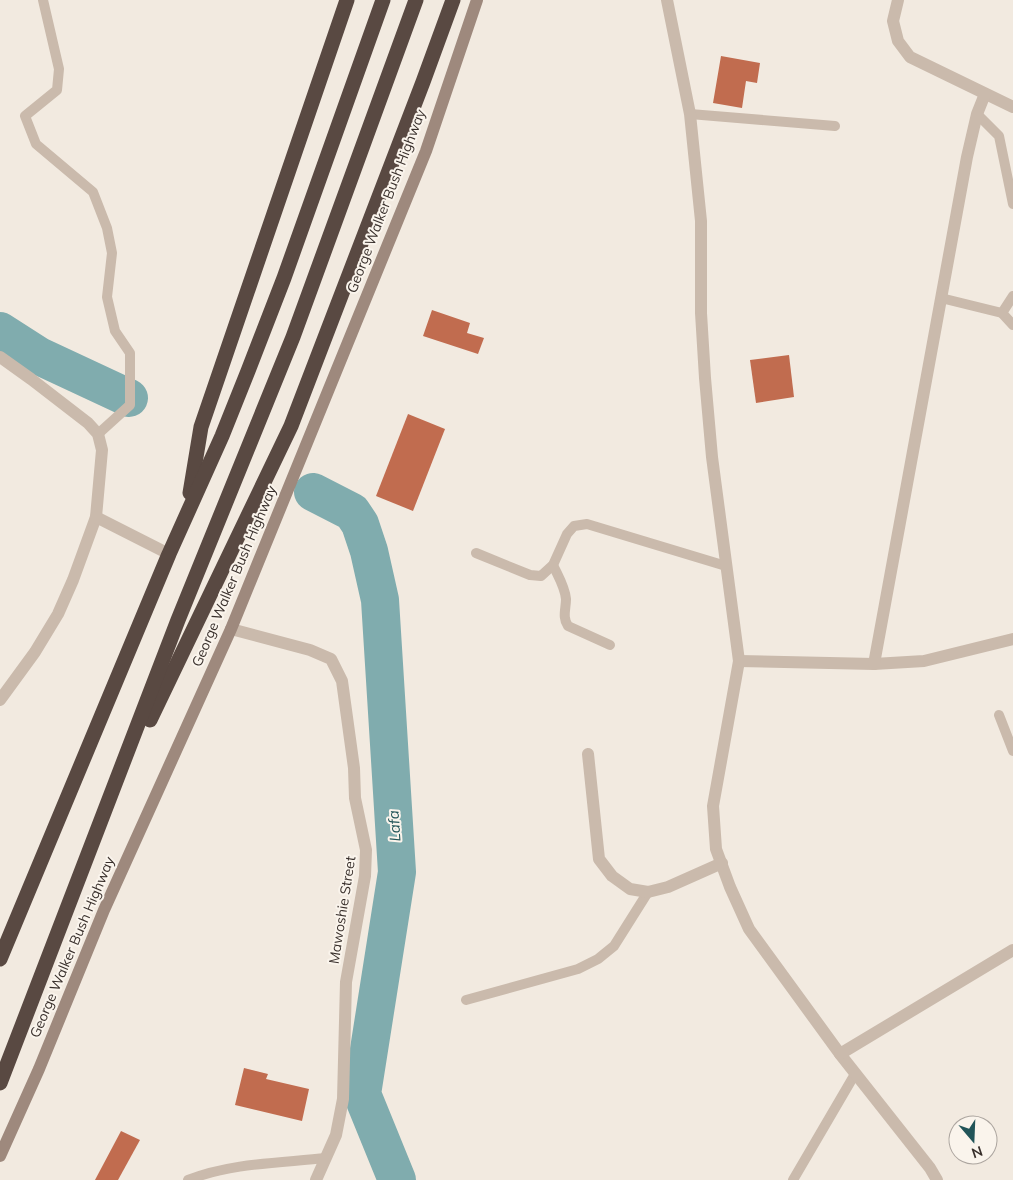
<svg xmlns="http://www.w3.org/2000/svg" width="1013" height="1180" font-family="Mulish,sans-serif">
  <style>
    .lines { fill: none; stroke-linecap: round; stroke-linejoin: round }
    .river { stroke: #80acae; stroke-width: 38 }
    .building { fill: #c16c4f }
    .lane { stroke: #cabaac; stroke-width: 10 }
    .street { stroke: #cabaac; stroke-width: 12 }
    .secondary { stroke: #9e897d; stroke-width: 12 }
    .highway { stroke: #594942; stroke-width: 15 }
    .labels { text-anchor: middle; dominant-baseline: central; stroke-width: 4; stroke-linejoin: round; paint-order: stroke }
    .street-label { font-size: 14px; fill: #382f2b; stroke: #faf4ec }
    .water-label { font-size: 15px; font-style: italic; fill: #215458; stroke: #faf4ec }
  </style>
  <rect width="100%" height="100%" fill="#f2eae0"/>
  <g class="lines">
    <g class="river">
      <path d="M0,331L39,356L129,398"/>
      <path d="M313,492L352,512L360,524L369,551L380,600L397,872L362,1094L397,1180"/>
    </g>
  </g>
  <g class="building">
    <path d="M721,56L760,63L757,83L746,81L742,108L713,103Z"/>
    <path d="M432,310L470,323L467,333L484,338L478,354L423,336Z"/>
    <path d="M789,355L794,397L756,403L750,360Z"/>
    <path d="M408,414L445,429L413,511L376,496Z"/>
    <path d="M244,1068L268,1074L266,1079L309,1089L302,1121L235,1105Z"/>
    <path d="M121,1131L140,1140L118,1180H95Z"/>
  </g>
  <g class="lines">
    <g class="lane">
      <path d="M43,0L59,69L57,90L25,116L36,144L93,192L107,228L112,253L107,297L115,331L130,353V405L98,434"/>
      <path d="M690,114L835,126"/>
      <path d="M977,114L999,136L1013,204"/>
      <path d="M1013,296L1002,313L1013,325"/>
      <path d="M941,298L1002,313"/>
      <path d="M476,553L530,575L541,576L553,565L567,534L574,526L587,524L726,566"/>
      <path d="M553,565C558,576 565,587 566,599C566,609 562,617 568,626L610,645"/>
      <path d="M999,715L1013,751"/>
      <path d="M466,1000L578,969L598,959L614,946L648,892"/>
      <path d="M188,1180C231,1163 280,1163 326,1158"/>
      <path d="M793,1180L855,1074"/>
    </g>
    <g class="street">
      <path d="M667,0L690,114L701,221V313L705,378L712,457L739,661L713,806L716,849L730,887L749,929L840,1054L930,1168L937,1180"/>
      <path d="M898,0L893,21L898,41L910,57L1013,107"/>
      <path d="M0,357L31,379L88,423L98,434L102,450L96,517L73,580L58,614L35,652L0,700"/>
      <path d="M96,517L169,554"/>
      <path d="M231,629L310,650L331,659L342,681L354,768L355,798L366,850L365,876L346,982L343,1099L336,1135L316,1180"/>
      <path d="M739,661L874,664L924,661L1013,639"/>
      <path d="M874,664L967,157L977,114L985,94"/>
      <path d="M588,754L599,859L612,876L630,889L648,892L668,887L722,863"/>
      <path d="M840,1054L1013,950"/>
    </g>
    <path class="secondary" d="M0,1156L39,1069L104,910L231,629L426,151L477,0"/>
    <g class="highway">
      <path d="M190,493L201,427L347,0"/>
      <path d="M150,720L291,426L423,82L453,0"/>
      <path d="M0,959L169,554L222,436L248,371L284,278L383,0"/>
      <path d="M0,1083L178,620L293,337L416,0"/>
    </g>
  </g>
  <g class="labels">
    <g class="street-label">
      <text transform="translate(386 201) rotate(-69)">George Walker Bush Highway</text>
      <text transform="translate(234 576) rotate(-67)">George Walker Bush Highway</text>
      <text transform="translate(342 910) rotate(-81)">Mawoshie Street</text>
      <text transform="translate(72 947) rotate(-67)">George Walker Bush Highway</text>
    </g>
    <g class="water-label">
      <text transform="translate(394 826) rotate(-94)">Lafa</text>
    </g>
  </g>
  <g transform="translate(973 1140) rotate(161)"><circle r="24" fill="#faf4ec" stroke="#aca59f"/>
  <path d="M0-4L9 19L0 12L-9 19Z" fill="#215458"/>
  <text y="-8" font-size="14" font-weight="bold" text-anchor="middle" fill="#382f2b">N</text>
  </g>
</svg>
